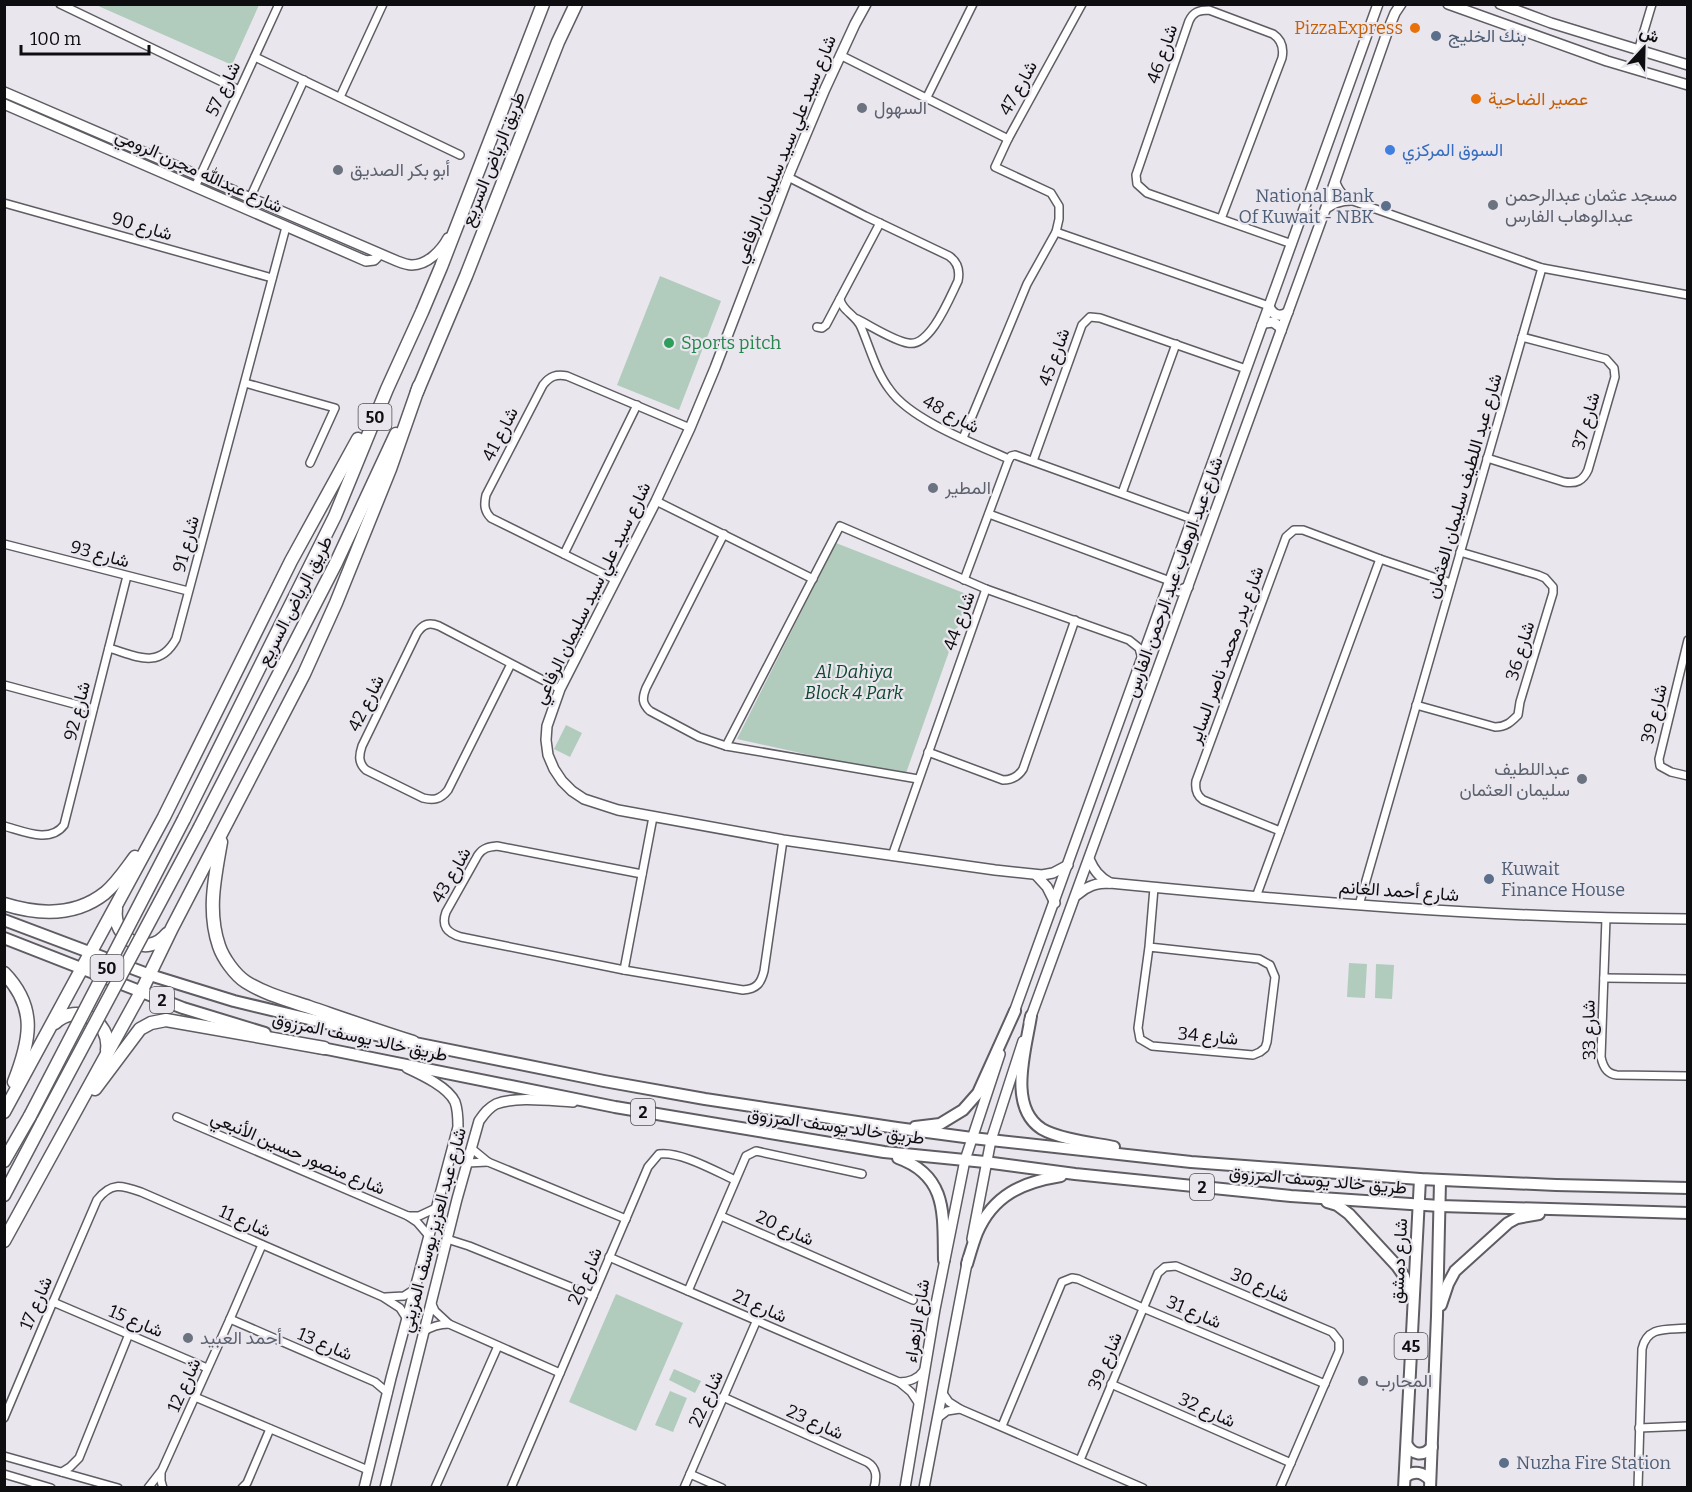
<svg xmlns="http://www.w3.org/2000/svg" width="1692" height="1492" font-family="Bitter,Vazirmatn,serif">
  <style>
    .green { fill: #b1ccbc }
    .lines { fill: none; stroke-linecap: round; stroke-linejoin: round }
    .street-casing { stroke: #5f5c63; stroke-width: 10 }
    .secondary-casing { stroke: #5f5c63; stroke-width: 12 }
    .primary-casing { stroke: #5f5c63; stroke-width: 14 }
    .highway-casing { stroke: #5f5c63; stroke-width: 15 }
    .street { stroke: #fff; stroke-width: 7 }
    .secondary { stroke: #fff; stroke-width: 9 }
    .primary { stroke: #fff; stroke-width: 10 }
    .highway { stroke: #fff; stroke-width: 12 }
    .highway-bridge-casing { stroke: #5f5c63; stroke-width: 15; stroke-linecap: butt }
    .highway-bridge { stroke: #fff; stroke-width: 12 }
    .food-dot { fill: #e8710a; stroke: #eae6ee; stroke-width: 2 }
    .service-dot { fill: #5c6f8a; stroke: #eae6ee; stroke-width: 2 }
    .worship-dot { fill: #6b7280; stroke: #eae6ee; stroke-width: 2 }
    .shop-dot { fill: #3f7fe0; stroke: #eae6ee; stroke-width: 2 }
    .leisure-dot { fill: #2e9e5b; stroke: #eae6ee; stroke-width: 2 }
    .labels { text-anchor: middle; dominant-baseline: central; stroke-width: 4.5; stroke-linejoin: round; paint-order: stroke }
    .shield { fill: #eae6ee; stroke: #504e53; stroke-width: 1.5 }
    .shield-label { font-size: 16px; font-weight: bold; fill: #0e0d10 }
    .food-label { font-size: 18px; fill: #c56008; stroke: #eae6ee; text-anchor: end }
    .service-label { font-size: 18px; fill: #4e5e75; stroke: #eae6ee; text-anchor: start }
    .street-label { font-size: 18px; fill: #0e0d10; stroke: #eae6ee }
    .worship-label { font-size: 18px; fill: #5b616d; stroke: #eae6ee; text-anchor: start }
    .shop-label { font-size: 18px; fill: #366cbe; stroke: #eae6ee; text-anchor: start }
    .leisure-label { font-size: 18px; fill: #27864d; stroke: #eae6ee; text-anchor: start }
    .park-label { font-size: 18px; font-style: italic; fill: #10472f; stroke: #eae6ee }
  </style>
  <rect width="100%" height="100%" fill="#eae6ee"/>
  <g class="green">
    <path d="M96,5H259L232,65Z"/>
    <path d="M660,276L721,301L679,410L617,385Z"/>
    <path d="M836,543L969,595L905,776L737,739Z"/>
    <path d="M566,725L582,733L570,757L554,749Z"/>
    <path d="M1349,963L1367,964L1365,998L1347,997Z"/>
    <path d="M1376,964L1394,965L1392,999L1375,998Z"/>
    <path d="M616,1294L683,1323L636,1431L569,1402Z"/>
    <path d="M674,1369L701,1381L695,1393L669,1380Z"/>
    <path d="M670,1391L687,1398L673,1432L655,1425Z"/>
  </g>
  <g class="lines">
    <defs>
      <g id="street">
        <path d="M60,4L239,90"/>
        <path d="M1638,51L1652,4"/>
        <path d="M840,55L1008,139"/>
        <path d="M255,57L460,155"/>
        <path d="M340,97L383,4"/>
        <path d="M927,97L973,4"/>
        <path d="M788,177L865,216L949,256C958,262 960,271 958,281C950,297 930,348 908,343C894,341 871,326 857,319"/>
        <path d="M1335,180C1339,191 1343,196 1353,201L1542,268L1688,295"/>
        <path d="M195,187L279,4"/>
        <path d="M250,198L304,80"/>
        <path d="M4,203L272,278"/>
        <path d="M1325,210C1334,204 1340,201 1351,201"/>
        <path d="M1221,219L1282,58C1284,48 1282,40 1273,34L1209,10C1199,10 1193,12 1189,21L1136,175L1137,184L1147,193L1292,244"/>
        <path d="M1056,232L1269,306"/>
        <path d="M840,299C842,311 856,315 861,327C870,348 876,372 890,390C911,420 975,444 1009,459"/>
        <path d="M817,327L822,328L826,325L880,223"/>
        <path d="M245,383L335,408L310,463"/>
        <path d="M963,438L1027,284L1056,232L1059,219V206L1051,193L995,167L1008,139L1082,4"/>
        <path d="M1487,458L1564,482C1576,484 1583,481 1588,470L1615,377L1614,368L1606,359L1522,337"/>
        <path d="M1009,459L1011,456L1015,455L1192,519"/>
        <path d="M1033,461L1082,325L1090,317L1100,318L1246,369"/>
        <path d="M1122,493L1176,344"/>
        <path d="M656,501L813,579"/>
        <path d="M989,514L1170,581"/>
        <path d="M724,534L646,688C642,698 642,704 650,711L699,737L726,746L918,779"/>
        <path d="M4,544L188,591"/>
        <path d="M564,554L637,405"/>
        <path d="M616,580L491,518C484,511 484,504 486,495L543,385C550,376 556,374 567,376L690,428"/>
        <path d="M964,580L1009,459"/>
        <path d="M1688,640L1659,759L1660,766L1671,772L1688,776"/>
        <path d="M109,648C136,656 159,670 176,639L286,227"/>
        <path d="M511,664L448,790C441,799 434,801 423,798L366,770C358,763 359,755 362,746L417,633C423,624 429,622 439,626L560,689"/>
        <path d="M4,685L93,709"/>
        <path d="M1416,705L1495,727C1506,727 1511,722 1518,715L1520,702L1553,593V587L1545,578L1538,575L1460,552"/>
        <path d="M726,746L840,526L986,589L1129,640L1139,648L1142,659"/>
        <path d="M928,752L1003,780C1012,780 1018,777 1023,769L1075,620"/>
        <path d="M4,826C23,831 50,844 64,825L127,576"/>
        <path d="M1280,831L1203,800C1196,795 1195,789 1196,781L1286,537L1294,530H1303L1380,559L1451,583"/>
        <path d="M892,856L986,589"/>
        <path d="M642,874L497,846C488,847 483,848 478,855L446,912C441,926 447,933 461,937L624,970L743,990C757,989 761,983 764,971L783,840"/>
        <path d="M1256,897L1380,559"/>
        <path d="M1359,905L1542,268"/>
        <path d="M1606,918L1601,1057C1603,1067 1607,1074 1617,1075L1688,1076"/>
        <path d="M1149,947L1259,959L1270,965L1275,977L1267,1042L1265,1048L1260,1052L1253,1055L1152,1046L1140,1039L1138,1028L1149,947L1154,888"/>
        <path d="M624,970L653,817"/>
        <path d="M1604,978L1688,979"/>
        <path d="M177,1117L408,1216L417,1222L429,1236"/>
        <path d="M471,1148L488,1162L626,1219"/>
        <path d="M467,1163L488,1162"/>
        <path d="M408,1216H419L436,1208"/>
        <path d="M721,1216L913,1300"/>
        <path d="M447,1239L469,1246L593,1296"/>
        <path d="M609,1257L899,1382L911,1392L919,1404"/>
        <path d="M688,1291L746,1156L756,1151L862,1174"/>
        <path d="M386,1297L404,1296L415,1289"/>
        <path d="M53,1302L207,1368"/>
        <path d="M431,1302L435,1311L449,1324L560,1373"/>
        <path d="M230,1319L375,1382L388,1393"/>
        <path d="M423,1332C432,1326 439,1324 449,1324"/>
        <path d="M899,1382C910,1382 918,1379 924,1370"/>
        <path d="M1111,1384L1291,1463"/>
        <path d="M942,1392L949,1402L960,1409L1143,1488"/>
        <path d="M195,1397L368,1470"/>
        <path d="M723,1397L867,1462C877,1468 877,1477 874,1488"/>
        <path d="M4,1418L53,1302L97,1200C111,1182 121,1185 141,1192L383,1297L400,1308L407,1319"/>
        <path d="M938,1418L947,1411L960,1409"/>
        <path d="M1002,1426L1062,1282L1072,1278L1078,1279L1143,1308L1325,1384"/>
        <path d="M1639,1428L1688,1426"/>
        <path d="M4,1456L118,1488"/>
        <path d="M1080,1460L1158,1273L1165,1267L1176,1266L1332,1332L1339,1341V1351L1280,1488"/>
        <path d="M62,1472L70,1467L79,1458L129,1334"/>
        <path d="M161,1473V1481L163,1488"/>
        <path d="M4,1474L51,1488"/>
        <path d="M690,1474L722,1488"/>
        <path d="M148,1488L162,1470L230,1319L262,1245"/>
        <path d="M242,1488L247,1483L270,1429"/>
        <path d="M435,1488L498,1346"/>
        <path d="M511,1488L648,1167L659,1154C680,1151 715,1171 735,1180"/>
        <path d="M684,1488L756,1322"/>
        <path d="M1638,1488L1642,1349C1647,1325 1668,1330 1688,1328"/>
      </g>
      <g id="secondary">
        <path d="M866,4L855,24L825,89L788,177L715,368L690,428L656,501L560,689L547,726L546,740L548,755L554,769L562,781L572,791L584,799L618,810L783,840L995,870L1042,875L1053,873L1068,865"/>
        <path d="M1448,4L1607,61L1688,85"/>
        <path d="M1500,4L1551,23L1688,65"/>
        <path d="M4,92L397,261C402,263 407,265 412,265C427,265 441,251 448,238"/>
        <path d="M4,104L366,261L374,260L377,257V253"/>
        <path d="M1269,306C1272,315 1280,318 1288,312"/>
        <path d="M1262,325L1265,323L1273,322L1280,327L1281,331"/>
        <path d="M1170,581L1175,589L1179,591L1188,587"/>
        <path d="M1089,859C1094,870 1099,877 1110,883"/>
        <path d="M1036,875L1047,887L1055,903"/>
        <path d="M1077,895C1087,886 1096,883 1110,883C1302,902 1494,918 1688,919"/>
        <path d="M1013,1015L1378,4"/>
        <path d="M1029,1022L1325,210L1388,30L1395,13L1401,4"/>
        <path d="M972,1239L991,1140L1023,1041"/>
        <path d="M364,1488L391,1378L458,1127C458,1118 458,1110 455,1102C448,1087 422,1075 407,1068"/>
        <path d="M385,1488L457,1199L479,1121C484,1114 488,1108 496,1104C516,1096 552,1101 573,1102"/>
        <path d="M905,1488L935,1309L965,1160L1000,1054"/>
        <path d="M924,1488L968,1258"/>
      </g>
      <g id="primary">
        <path d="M4,920L150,975L234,1001L384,1037"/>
        <path d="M4,938L183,1008L265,1033"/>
        <path d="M1031,1016C1026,1049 1007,1107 1042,1129C1059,1139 1094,1143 1114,1147"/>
        <path d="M405,1041L604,1081L705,1099L897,1128L972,1138L1191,1162L1420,1179L1556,1185L1688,1188"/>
        <path d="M317,1047L615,1107L884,1152L985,1162L1075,1174L1291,1196L1440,1206L1688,1213"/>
        <path d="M915,1127L940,1124L963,1110L978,1093L1015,1011"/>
        <path d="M898,1158C948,1176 943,1215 944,1260"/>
        <path d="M1327,1202L1337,1205L1349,1214L1397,1266L1404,1276L1410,1298"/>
        <path d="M967,1264C970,1254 973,1243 977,1233C993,1195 1023,1182 1061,1176"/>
        <path d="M1441,1305L1448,1284L1455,1271L1508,1223L1517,1218L1539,1214"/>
        <path d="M1407,1445C1413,1455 1423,1457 1432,1447"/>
        <path d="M1405,1477C1414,1470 1423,1472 1430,1480"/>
        <path d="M1404,1488L1420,1179"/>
        <path d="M1430,1488L1437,1316L1440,1181"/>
      </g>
      <g id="highway">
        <path d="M417,392L466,276L558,42L576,4"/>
        <path d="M184,819L335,516L387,389L422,312L441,267L543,4"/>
        <path d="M200,827L336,563L396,434"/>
        <path d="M221,842C215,877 207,911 219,946C223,958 235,975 246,982C265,994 288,1000 309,1007C344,1019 378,1031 413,1042"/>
        <path d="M4,904C39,915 76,916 105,893C117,883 126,869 135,857"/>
        <path d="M116,909C112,938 147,959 167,934"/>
        <path d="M4,973C38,1008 30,1041 14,1082"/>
        <path d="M55,1023C77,1002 111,1021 107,1050"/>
        <path d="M95,1089L140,1029L151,1023L166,1020L324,1048"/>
        <path d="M4,1112L164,817L291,561L358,439"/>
        <path d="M4,1161L30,1116"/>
        <path d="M4,1195L43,1121"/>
        <path d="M4,1241L141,992L172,928L304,674L336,603L390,469L419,386"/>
      </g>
    </defs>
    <use href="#street" class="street-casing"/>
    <use href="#secondary" class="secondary-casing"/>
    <use href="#primary" class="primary-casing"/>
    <use href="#highway" class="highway-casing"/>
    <use href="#street" class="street"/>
    <use href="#secondary" class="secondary"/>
    <use href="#primary" class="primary"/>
    <use href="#highway" class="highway"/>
    <defs>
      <g id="highway-bridge">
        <path d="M30,1116L184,819"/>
        <path d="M43,1121L200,827"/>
      </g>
    </defs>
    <use href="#highway-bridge" class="highway-bridge-casing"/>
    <use href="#highway-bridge" class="highway-bridge"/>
  </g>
  <g class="food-dot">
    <circle cx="1415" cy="28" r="6"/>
    <circle cx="1476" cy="99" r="6"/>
  </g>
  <g class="service-dot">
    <circle cx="1436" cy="36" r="6"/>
    <circle cx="1386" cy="206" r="6"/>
    <circle cx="1489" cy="879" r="6"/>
    <circle cx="1504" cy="1463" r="6"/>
  </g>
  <g class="worship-dot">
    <circle cx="862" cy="108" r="6"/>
    <circle cx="338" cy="170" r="6"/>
    <circle cx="1493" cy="205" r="6"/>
    <circle cx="933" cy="488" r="6"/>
    <circle cx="1582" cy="779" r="6"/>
    <circle cx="188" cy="1338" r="6"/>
    <circle cx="1363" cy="1381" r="6"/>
  </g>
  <circle class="shop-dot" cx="1390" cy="150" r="6"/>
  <circle class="leisure-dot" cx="669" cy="343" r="6"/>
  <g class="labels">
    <g class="shield">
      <rect x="358.5" y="404" width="33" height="26" rx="4.5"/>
      <rect x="90.5" y="955" width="33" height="26" rx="4.5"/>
      <rect x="150" y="987" width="24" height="26" rx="4.5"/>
      <rect x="631" y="1099" width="24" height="26" rx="4.5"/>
      <rect x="1190" y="1174" width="24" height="26" rx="4.5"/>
      <rect x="1394.5" y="1333" width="33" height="26" rx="4.5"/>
    </g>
    <g class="shield-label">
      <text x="375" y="417">50</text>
      <text x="107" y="968">50</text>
      <text x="162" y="1000">2</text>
      <text x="643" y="1112">2</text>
      <text x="1202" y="1187">2</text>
      <text x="1411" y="1346">45</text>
    </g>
    <g class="food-label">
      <text x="1403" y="28">PizzaExpress</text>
      <text x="1488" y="99" text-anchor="start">عصير الضاحية</text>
    </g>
    <g class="service-label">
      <text x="1448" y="36">بنك الخليج</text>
      <text x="1374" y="196" text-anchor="end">National Bank<tspan x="1374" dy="21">Of Kuwait - NBK</tspan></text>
      <text x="1501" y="869">Kuwait<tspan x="1501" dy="21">Finance House</tspan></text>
      <text x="1516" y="1463">Nuzha Fire Station</text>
    </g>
    <g class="street-label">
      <text transform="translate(1162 54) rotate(-71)">شارع 46</text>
      <text transform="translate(1018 88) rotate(-61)">شارع 47</text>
      <text transform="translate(223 89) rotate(-65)">شارع 57</text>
      <text transform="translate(785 149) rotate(-68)">شارع سيد علي سيد سليمان الرفاعي</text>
      <text transform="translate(493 159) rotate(-68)">طريق الرياض السريع</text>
      <text transform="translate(199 171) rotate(24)">شارع عبدالله مجرن الرومي</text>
      <text transform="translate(142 226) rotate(16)">شارع 90</text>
      <text transform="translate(1054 357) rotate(-70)">شارع 45</text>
      <text transform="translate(951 414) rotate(28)">شارع 48</text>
      <text transform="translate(1586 421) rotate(-74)">شارع 37</text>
      <text transform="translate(500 434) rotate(-63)">شارع 41</text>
      <text transform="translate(1464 486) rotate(-74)">شارع عبد اللطيف سليمان العثمان</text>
      <text transform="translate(186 544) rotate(-75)">شارع 91</text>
      <text transform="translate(100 554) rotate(15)">شارع 93</text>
      <text transform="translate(1174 577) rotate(-70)">شارع عبد الوهاب عبد الرحمن الفارس</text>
      <text transform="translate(592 593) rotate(-64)">شارع سيد علي سيد سليمان الرفاعي</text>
      <text transform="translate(295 601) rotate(-63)">طريق الرياض السريع</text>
      <text transform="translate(959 621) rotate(-70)">شارع 44</text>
      <text transform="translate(1520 651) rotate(-73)">شارع 36</text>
      <text transform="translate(1226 655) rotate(-70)">شارع بدر محمد ناصر الساير</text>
      <text transform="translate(366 703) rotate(-64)">شارع 42</text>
      <text transform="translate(77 711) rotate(-76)">شارع 92</text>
      <text transform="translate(1654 714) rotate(-76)">شارع 39</text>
      <text transform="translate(451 875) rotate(-60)">شارع 43</text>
      <text transform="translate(1399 891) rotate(4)">شارع أحمد الغانم</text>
      <text transform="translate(1589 1030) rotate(-91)">شارع 33</text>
      <text transform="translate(1208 1036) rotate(5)">شارع 34</text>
      <text transform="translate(360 1037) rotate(12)">طريق خالد يوسف المرزوق</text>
      <text transform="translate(836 1126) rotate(8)">طريق خالد يوسف المرزوق</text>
      <text transform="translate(298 1153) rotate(23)">شارع منصور حسين الأنبعي</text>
      <text transform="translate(1318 1180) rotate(5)">طريق خالد يوسف المرزوق</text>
      <text transform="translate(245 1221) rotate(24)">شارع 11</text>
      <text transform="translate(785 1228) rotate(24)">شارع 20</text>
      <text transform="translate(433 1230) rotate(-75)">شارع عبد العزيز يوسف المزيني</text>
      <text transform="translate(1399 1261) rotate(-87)">شارع دمشق</text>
      <text transform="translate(585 1276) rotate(-67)">شارع 26</text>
      <text transform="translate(1260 1285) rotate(23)">شارع 30</text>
      <text transform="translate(36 1303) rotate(-67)">شارع 17</text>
      <text transform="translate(760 1306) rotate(24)">شارع 21</text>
      <text transform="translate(1194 1312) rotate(23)">شارع 31</text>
      <text transform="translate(136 1321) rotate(23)">شارع 15</text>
      <text transform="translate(917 1321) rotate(-81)">شارع الزهراء</text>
      <text transform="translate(325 1344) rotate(23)">شارع 13</text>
      <text transform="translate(1105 1361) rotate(-67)">شارع 39</text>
      <text transform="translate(184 1385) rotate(-66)">شارع 12</text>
      <text transform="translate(706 1399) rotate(-66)">شارع 22</text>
      <text transform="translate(1207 1410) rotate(24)">شارع 32</text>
      <text transform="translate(815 1422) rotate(24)">شارع 23</text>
    </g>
    <g class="worship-label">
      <text x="874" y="108">السهول</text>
      <text x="350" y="170">أبو بكر الصديق</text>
      <text x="1505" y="195">مسجد عثمان عبدالرحمن<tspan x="1505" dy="21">عبدالوهاب الفارس</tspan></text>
      <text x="945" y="488">المطير</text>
      <text x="1570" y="769" text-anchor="end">عبداللطيف<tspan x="1570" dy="21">سليمان العثمان</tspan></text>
      <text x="200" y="1338">أحمد العبيد</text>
      <text x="1375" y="1381">المحارب</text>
    </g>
    <g class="shop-label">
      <text x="1402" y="150">السوق المركزي</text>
    </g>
    <g class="leisure-label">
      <text x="681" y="343">Sports pitch</text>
    </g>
    <g class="park-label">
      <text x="854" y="672">Al Dahiya<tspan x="854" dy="21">Block 4 Park</tspan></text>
    </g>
  </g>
  <rect width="1692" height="1492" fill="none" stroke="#0e0d10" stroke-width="12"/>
  <g transform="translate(1644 48) rotate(22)" stroke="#eae6ee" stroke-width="4.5" paint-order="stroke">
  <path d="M0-4.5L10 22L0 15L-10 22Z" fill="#0e0d10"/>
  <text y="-9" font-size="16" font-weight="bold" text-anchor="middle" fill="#0e0d10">ش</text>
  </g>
  <path d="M21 45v9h128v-9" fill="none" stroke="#0e0d10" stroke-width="3"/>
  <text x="30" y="45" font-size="18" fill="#0e0d10" stroke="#eae6ee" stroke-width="4.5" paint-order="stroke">100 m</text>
</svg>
